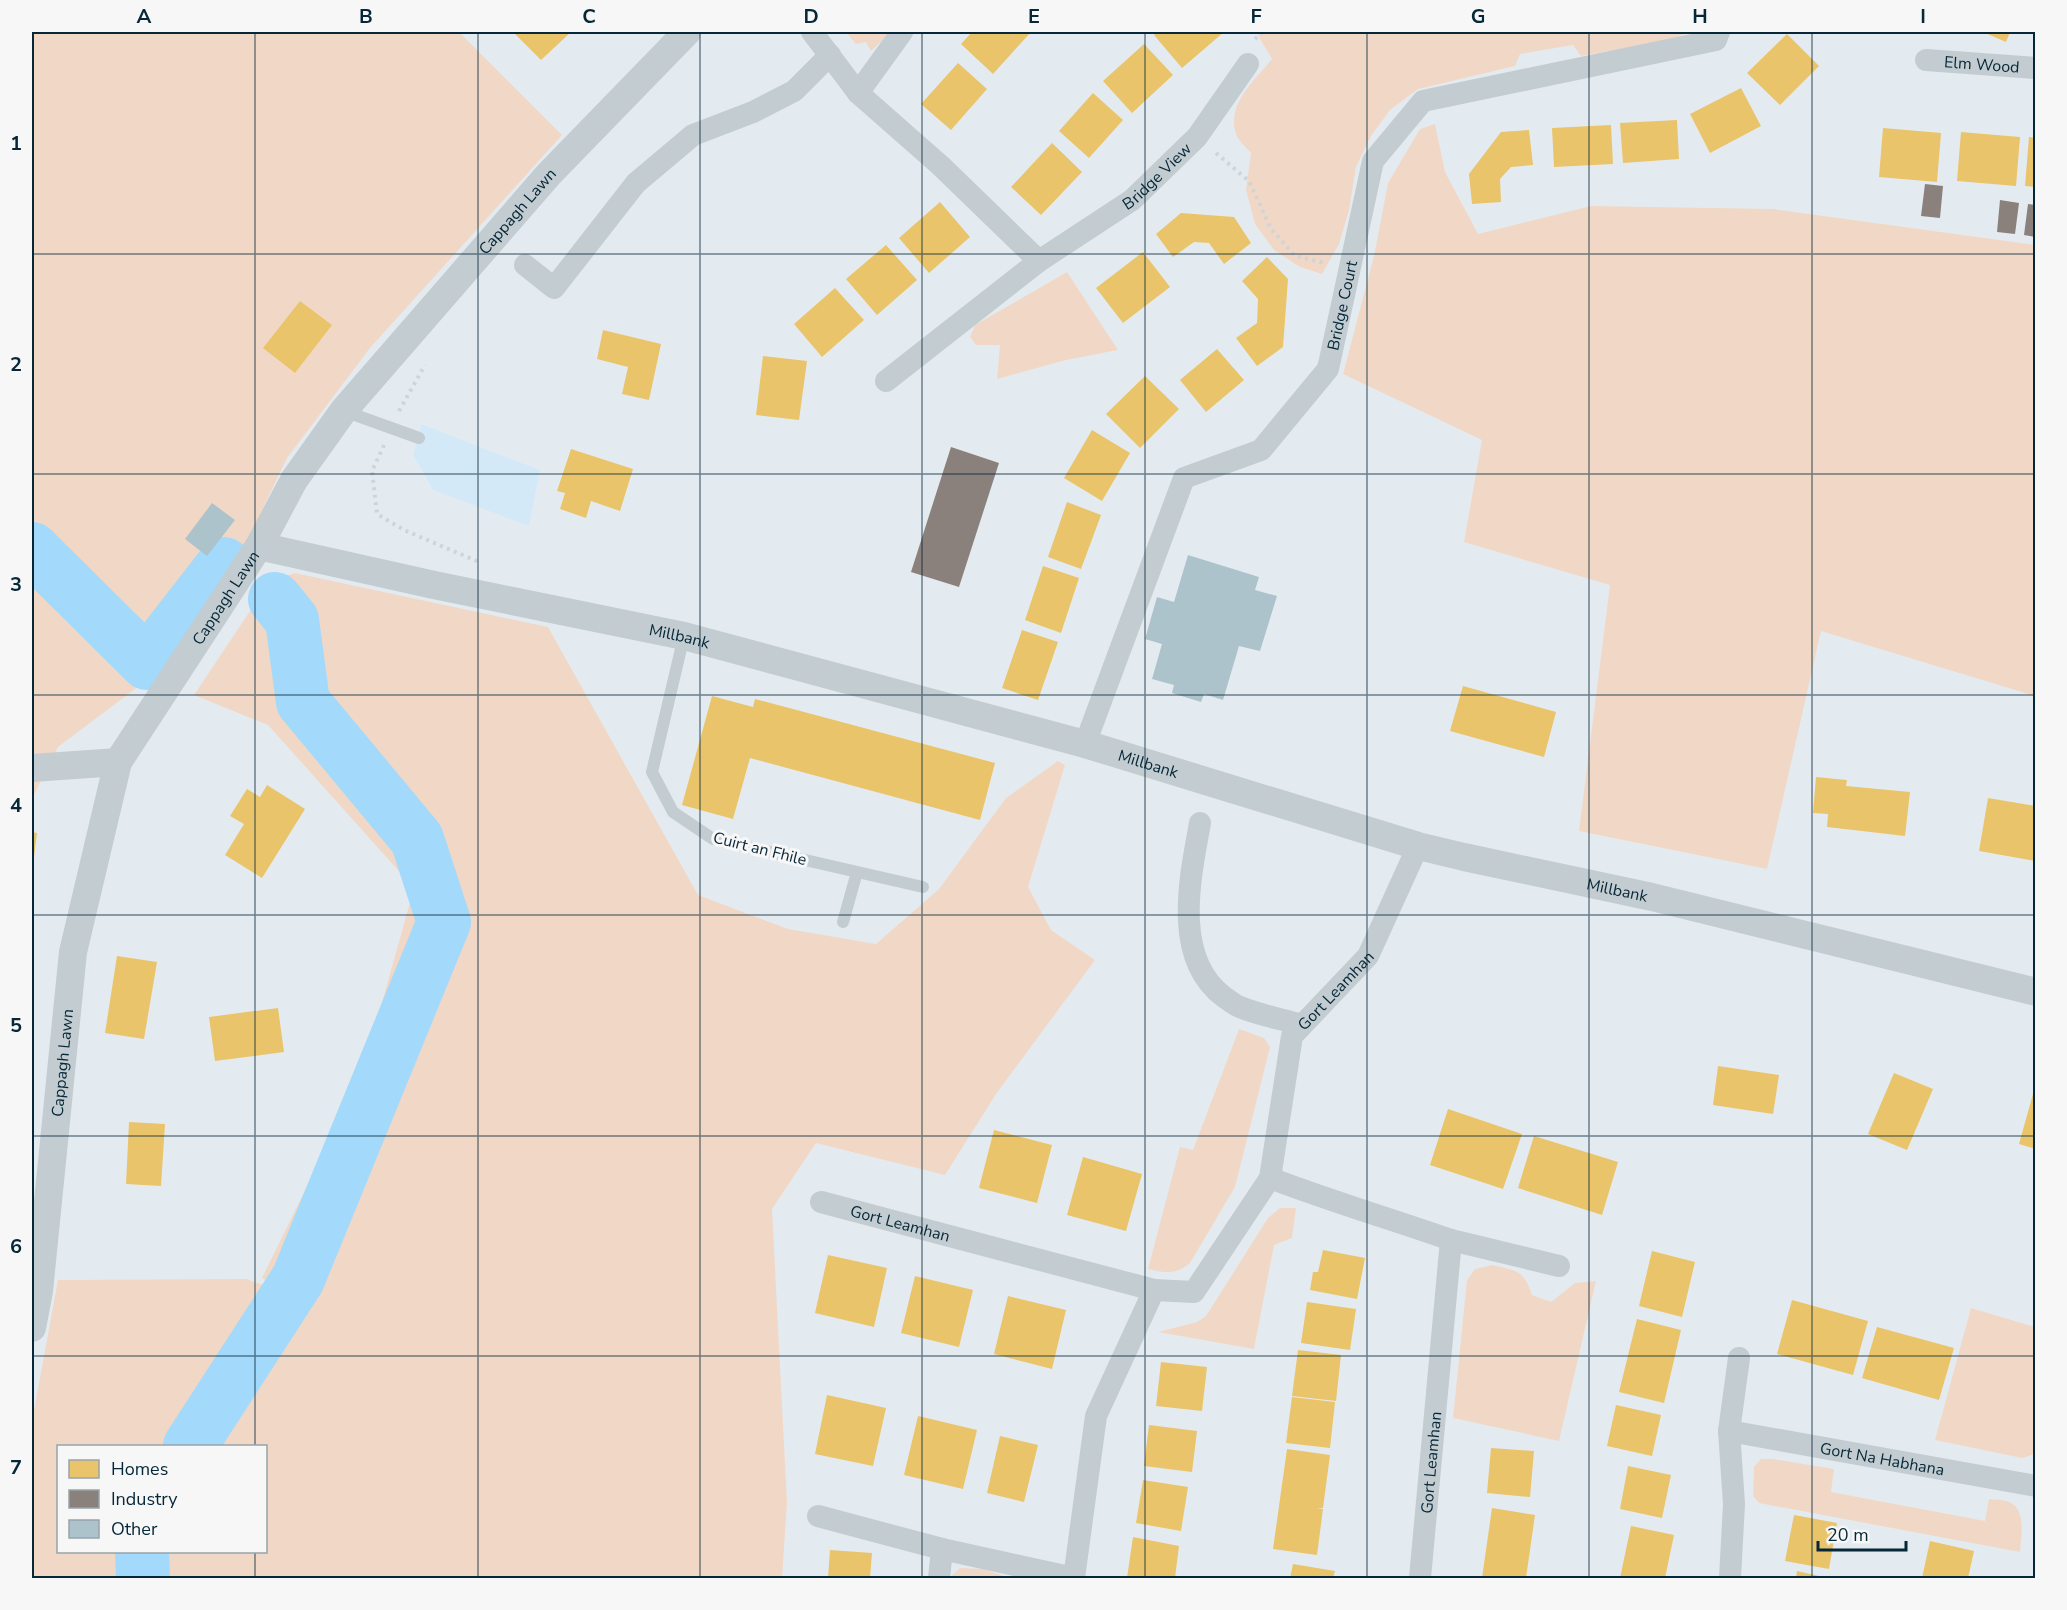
<svg xmlns="http://www.w3.org/2000/svg" width="2067" height="1610" font-family="'Nunito Sans',sans-serif">
<style>
.built{fill:#d4e9f7}
.green{fill:#f1d8c6;fill-rule:evenodd}
.homes{fill:#e9c46a}
.industry{fill:#8a817c}
.lines{fill:none;stroke-linecap:round;stroke-linejoin:round}
.river{stroke:#a3d9fa;stroke-width:54}
.building{fill:#acc3cb}
.path{stroke:#d0d4d6;stroke-width:4;stroke-dasharray:3 4.5;stroke-linecap:butt}
.service{stroke:#c3ccd0;stroke-width:12}
.minor{stroke:#c3ccd0;stroke-width:22}
.tertiary{stroke:#c3ccd0;stroke-width:28}
.grid{fill:none;stroke:#052738;stroke-width:1.5;stroke-opacity:0.55}
.labels{text-anchor:middle;stroke-width:6;stroke-linejoin:round;paint-order:stroke}
.street-label{font-size:16px;fill:#052738;stroke:#f7f7f7}
.neatline{fill:none;stroke:#052738;stroke-width:2}
.grid-label{font-size:20px;text-anchor:middle;font-weight:bold;fill:#052738}
</style>
<rect width="100%" height="100%" fill="#e4ebf0"/>
<path class="built" d="M421 424 540 470 529 526 433 490 413 454 419 438Z"/>
<path class="green" d="M32 32H459L562 135 370 348 287 458 229 579 143 683 58 747 32 799Z
M846 32H891L871 51 866 42 856 44Z
M1256 32H1691L1665 41 1581 56 1573 45 1520 54 1515 66 1418 89 1390 110 1371 136 1356 167 1349 210 1339 244 1322 274 1300 267 1274 250 1255 224 1246 190 1251 153C1246 147 1238 141 1236 134 1226 104 1255 80 1272 59Z
M1435 124 1445 172 1478 234 1591 206 1773 209 2035 245V696L1821 631 1767 869 1579 831 1610 585 1464 542 1482 440 1343 374 1374 256 1388 183 1420 129Z
M1067 272 1118 350 1066 360 997 379 1000 345H976L970 337 975 325Z
M295 573 548 627 698 895 788 929 876 944 939 889 1006 798 1058 761 1065 765 1028 887 1051 930 1095 960 996 1094 945 1175 816 1143 772 1209 787 1503 782 1578H32V1421L58 1280 246 1279 305 1299 262 1278 362 1074 414 888 268 725 194 695 270 581ZM58 1446H266V1552H58Z
M1239 1029 1264 1038 1270 1047 1235 1187 1190 1263C1176 1275 1165 1273 1148 1269L1180 1147 1193 1150Z
M1280 1208H1296L1292 1238 1274 1245 1254 1349 1158 1332 1197 1322 1206 1316 1268 1218Z
M1492 1265C1517 1271 1523 1269 1532 1295L1551 1302 1575 1283 1596 1281 1559 1441 1453 1418 1467 1280 1475 1269Z
M1971 1308 2035 1327V1454L2022 1458 1935 1440Z
M1761 1459H1773L1834 1469 1831 1492 1985 1521 1989 1499C1995 1500 2004 1499 2009 1502 2027 1509 2021 1538 2020 1552L1759 1503 1753 1496 1754 1467Z
M960 1568 983 1569 1010 1578H949Z"/>
<path class="homes" d="M513 32H571L541 60Z
M972 32H1031L993 74 961 44Z
M1158 32H1224L1182 68 1154 35Z
M1983 32H2010L2006 42Z
M1787 34 1819 66 1780 105 1747 73Z
M1144 44 1173 75 1132 113 1103 81Z
M958 63 987 89 951 130 921 104Z
M1741 88 1761 126 1710 153 1690 114Z
M1093 93 1123 120 1089 158 1059 131Z
M1677 120 1679 159 1623 163 1620 123Z
M1611 125 1613 164 1554 167 1552 128Z
M1883 128 1941 133 1937 182 1879 177Z
M1529 130 1533 165 1511 167 1500 179 1501 202 1472 204 1469 174 1501 132Z
M1961 132 2020 137 2016 186 1957 181Z
M2029 137 2036 138V187L2025 186Z
M1052 143 1082 172 1041 215 1011 187Z
M940 202 970 237 929 273 899 238Z
M1181 213 1234 217 1251 243 1224 264 1209 243 1194 242 1173 257 1156 234Z
M886 245 917 280 877 315 846 279Z
M1143 252 1170 287 1123 323 1096 288Z
M1267 257 1288 279 1283 347 1257 366 1236 338 1257 323 1258 299 1242 281Z
M835 288 864 320 822 357 794 324Z
M300 301 332 325 295 373 263 348Z
M603 330 661 344 649 400 622 394 628 367 597 359Z
M1217 349 1244 380 1206 412 1180 380Z
M763 356 807 361 799 420 756 415Z
M1145 376 1179 409 1140 448 1106 414Z
M1092 430 1130 453 1102 501 1064 478Z
M571 449 633 469 620 511 591 501 586 518 560 509 565 493 557 491Z
M1067 502 1101 515 1081 569 1048 557Z
M1043 566 1079 578 1061 633 1025 620Z
M1022 630 1058 642 1038 700 1002 688Z
M1463 686 1556 712 1544 757 1450 731Z
M712 696 753 707 755 699 995 763 980 820 750 758 733 819 682 805Z
M1816 777 1847 780 1846 786 1910 792 1905 836 1827 827 1828 814 1813 813Z
M267 785 305 809 262 878 225 855 244 824 230 816 247 789 260 797Z
M1988 798 2036 806V861L1979 851Z
M32 832 37 833 33 865H32Z
M117 956 157 962 144 1039 105 1033Z
M278 1008 284 1052 215 1061 209 1017Z
M1718 1066 1779 1075 1773 1114 1713 1105Z
M1894 1073 1933 1089 1907 1150 1868 1134Z
M2035 1087H2036V1149L2019 1144Z
M1448 1109 1522 1134 1503 1189 1430 1165Z
M129 1122 165 1124 161 1186 126 1184Z
M994 1130 1052 1145 1037 1203 979 1188Z
M1534 1136 1618 1162 1602 1215 1518 1188Z
M1083 1157 1142 1174 1126 1231 1067 1215Z
M1323 1250 1365 1258 1357 1299 1310 1290 1313 1272H1318Z
M1652 1251 1695 1262 1682 1317 1639 1306Z
M828 1255 887 1268 874 1327 815 1313Z
M915 1276 973 1290 959 1347 901 1333Z
M1008 1296 1066 1310 1052 1369 994 1354Z
M1792 1300 1868 1321 1853 1375 1777 1354Z
M1307 1302 1356 1309 1350 1350 1301 1343Z
M1637 1319 1681 1330 1664 1403 1619 1392Z
M1877 1327 1954 1348 1939 1400 1862 1378Z
M1298 1350 1341 1355 1336 1401 1292 1396Z
M1161 1362 1207 1367 1202 1411 1156 1406Z
M827 1395 886 1408 873 1466 815 1454Z
M1292 1397 1335 1402 1330 1448 1286 1443Z
M1616 1405 1661 1415 1652 1456 1607 1446Z
M918 1416 977 1430 963 1489 904 1475Z
M1149 1425 1197 1431 1192 1472 1144 1466Z
M1000 1436 1038 1445 1024 1502 987 1493Z
M1491 1448 1534 1451 1530 1497 1487 1493Z
M1287 1449 1330 1455 1323 1508H1317L1323 1509 1317 1555 1273 1549Z
M1628 1466 1671 1475 1662 1518 1620 1509Z
M1143 1480 1188 1487 1181 1531 1136 1523Z
M1492 1508 1535 1515 1526 1578H1482Z
M1794 1515 1837 1523 1829 1569 1785 1561Z
M1631 1526 1674 1535 1665 1578H1620Z
M1133 1537 1179 1546 1175 1578H1127Z
M1930 1541 1974 1551 1968 1578H1922Z
M830 1550 872 1553 870 1578H828Z
M1293 1564 1335 1571 1333 1578H1290Z
M1797 1571 1828 1578H1796Z"/>
<path class="industry" d="M1925 184 1943 186 1940 218 1921 216Z
M2000 200 2019 203 2015 234 1997 232Z
M2028 204 2036 205V237L2024 235Z
M951 447 999 463 959 587 911 572Z"/>
<g class="lines">
<path class="river" d="M32 549 147 663 224 564
M190 1446 298 1279 444 922 417 839 303 702 292 620 275 599
M142 1552 143 1578"/>
</g>
<path class="building" d="M212 503 235 520 207 556 185 539Z
M1188 555 1259 577 1255 590 1277 596 1260 651 1239 646 1223 700 1204 694 1201 702 1172 693 1174 685 1152 679 1162 644 1145 639 1157 597 1174 602Z"/>
<g class="lines">
<path class="path" d="M1255 39 1263 32
M1216 153 1249 181 1271 229 1295 256 1325 263
M399 411 425 365
M384 445 372 471 377 514 404 530 479 562"/>
<path class="service" d="M344 411 419 438
M684 636 652 772 673 812 713 839 923 887
M843 922 857 872"/>
<g class="minor">
<path d="M812 32 858 93 941 166 1039 261"/>
<path id="s1" d="M1926 60 2036 68"/>
<path d="M858 93 902 32"/>
<path d="M525 265 554 288 636 183 693 135 753 112 794 91 830 55"/>
<path id="s2" d="M886 381 1039 261 1132 200 1197 137 1248 64"/>
<path id="s3" d="M1085 744 1184 478 1261 450 1328 369 1373 161 1423 101 1716 40 1719 32"/>
<path d="M1200 823C1190 878 1172 958 1224 997 1229 1000 1234 1005 1240 1007 1259 1015 1282 1019 1302 1025"/>
<path d="M1270 1178C1330 1201 1391 1219 1451 1240"/>
<path id="s4" d="M821 1202 1154 1290"/>
<path d="M1729 1431 1739 1358"/>
<path d="M818 1516 942 1549"/>
<path d="M939 1578 942 1549 1074 1578"/>
<path id="s5" d="M1074 1578 1096 1416 1154 1290 1194 1292 1270 1178 1292 1036 1368 956 1418 846"/>
<path id="s6" d="M1420 1578 1451 1240 1559 1266"/>
<path id="s7" d="M1730 1578 1734 1504 1729 1431 2036 1486"/>
</g>
<g class="tertiary">
<path id="s8" d="M259 546 434 585 684 636 1085 744 1418 846 1464 857 1652 897 2036 992"/>
<path d="M32 768 118 762"/>
<path id="s9" d="M32 1328 39 1291 73 952 118 762 259 546 294 480 344 410 549 174 687 32"/>
</g>
</g>
<path class="grid" d="M255 32V1446M478 32V1578M700 32V1578M922 32V1578M1145 32V1578M1367 32V1578M1589 32V1578M1812 32V1578M32 254H2036M32 474H2036M32 695H2036M32 915H2036M32 1136H2036M32 1356H2036M255 1552V1578"/>
<g class="labels">
<g class="street-label">
<text dy="6" stroke="none"><textPath href="#s1" startOffset="56">Elm Wood</textPath></text>
<text dy="6" stroke="none"><textPath href="#s2" startOffset="340">Bridge View</textPath></text>
<text dy="6" stroke="none"><textPath href="#s9" startOffset="1256">Cappagh Lawn</textPath></text>
<text dy="6" stroke="none"><textPath href="#s3" startOffset="536">Bridge Court</textPath></text>
<text dy="6" stroke="none"><textPath href="#s9" startOffset="770">Cappagh Lawn</textPath></text>
<text dy="6" stroke="none"><textPath href="#s8" startOffset="430">Millbank</textPath></text>
<text dy="6" stroke="none"><textPath href="#s8" startOffset="916">Millbank</textPath></text>
<text transform="translate(760 848) rotate(14)" y="6">Cuirt an Fhile</text>
<text dy="6" stroke="none"><textPath href="#s8" startOffset="1402">Millbank</textPath></text>
<text dy="6" stroke="none"><textPath href="#s5" startOffset="686">Gort Leamhan</textPath></text>
<text dy="6" stroke="none"><textPath href="#s9" startOffset="267">Cappagh Lawn</textPath></text>
<text dy="6" stroke="none"><textPath href="#s4" startOffset="82">Gort Leamhan</textPath></text>
<text dy="6" stroke="none"><textPath href="#s7" startOffset="303">Gort Na Habhana</textPath></text>
<text dy="6" stroke="none"><textPath href="#s6" startOffset="116">Gort Leamhan</textPath></text>
</g>
</g>
<rect width="2067" height="1610" fill="none" stroke="#f7f7f7" stroke-width="66"/>
<rect x="57" y="1445" width="210" height="108" fill="#f7f7f7" stroke="#96a4ab" stroke-width="1.5"/>
<rect x="69" y="1460" width="30" height="18" fill="#e9c46a" stroke="#96a4ab" stroke-width="1.5"/>
<text x="111" y="1475" font-size="18" fill="#052738">Homes</text>
<rect x="69" y="1490" width="30" height="18" fill="#8a817c" stroke="#96a4ab" stroke-width="1.5"/>
<text x="111" y="1505" font-size="18" fill="#052738">Industry</text>
<rect x="69" y="1520" width="30" height="18" fill="#acc3cb" stroke="#96a4ab" stroke-width="1.5"/>
<text x="111" y="1535" font-size="18" fill="#052738">Other</text>
<path d="M1818 1541v9h88v-9" fill="none" stroke="#052738" stroke-width="3"/>
<text x="1827" y="1541" font-size="18" fill="#052738" stroke="#f7f7f7" stroke-width="4.5" paint-order="stroke">20 m</text>
<rect x="33" y="33" width="2001" height="1544" class="neatline"/>
<g class="grid-label">
<text x="144" y="23">A</text>
<text x="366" y="23">B</text>
<text x="589" y="23">C</text>
<text x="811" y="23">D</text>
<text x="1034" y="23">E</text>
<text x="1256" y="23">F</text>
<text x="1478" y="23">G</text>
<text x="1700" y="23">H</text>
<text x="1923" y="23">I</text>
<text x="16" y="150">1</text>
<text x="16" y="371">2</text>
<text x="16" y="591">3</text>
<text x="16" y="812">4</text>
<text x="16" y="1032">5</text>
<text x="16" y="1253">6</text>
<text x="16" y="1474">7</text>
</g>
</svg>
